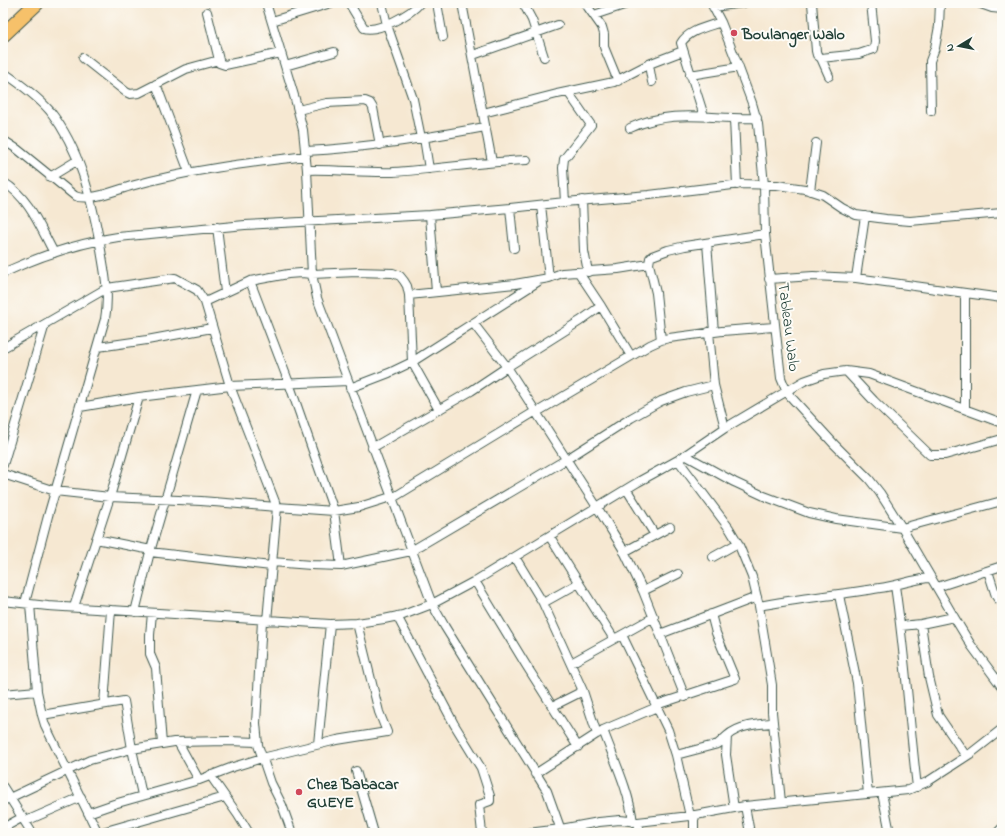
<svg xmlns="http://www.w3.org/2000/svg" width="1005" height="836" font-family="'Indie Flower',sans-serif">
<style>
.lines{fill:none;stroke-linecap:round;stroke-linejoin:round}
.minor-casing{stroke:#3f574c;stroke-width:10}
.trunk-casing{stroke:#3f574c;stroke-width:16}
.minor{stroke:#fff;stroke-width:8}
.trunk{stroke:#f6c16b;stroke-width:14}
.poi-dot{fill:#d1495b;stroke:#fdfcf7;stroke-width:1.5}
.labels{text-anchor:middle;stroke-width:4;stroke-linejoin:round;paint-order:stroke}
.poi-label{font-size:16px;font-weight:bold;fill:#1f3d34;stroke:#fdfcf7;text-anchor:start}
.street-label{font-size:16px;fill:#1f3d34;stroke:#fdfcf7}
</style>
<rect width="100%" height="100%" fill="#fdfcf7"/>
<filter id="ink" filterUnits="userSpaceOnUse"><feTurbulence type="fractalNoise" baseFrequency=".025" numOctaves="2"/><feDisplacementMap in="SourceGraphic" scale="8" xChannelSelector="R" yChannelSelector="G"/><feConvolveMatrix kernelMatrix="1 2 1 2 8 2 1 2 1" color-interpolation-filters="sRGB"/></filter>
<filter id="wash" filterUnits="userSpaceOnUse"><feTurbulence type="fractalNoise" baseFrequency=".012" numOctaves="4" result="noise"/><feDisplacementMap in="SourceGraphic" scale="16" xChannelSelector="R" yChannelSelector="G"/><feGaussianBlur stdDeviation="0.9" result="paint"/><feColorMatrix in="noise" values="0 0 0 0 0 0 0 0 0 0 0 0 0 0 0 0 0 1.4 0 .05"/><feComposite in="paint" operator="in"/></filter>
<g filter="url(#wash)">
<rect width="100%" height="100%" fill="#f6e8d2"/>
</g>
<g filter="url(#ink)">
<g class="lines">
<defs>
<path id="minor" d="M266 3 295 99 303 130 307 170 312 274 317 298 328 327 432 604 445 627 547 791 562 833
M349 3 364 28C378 33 412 13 420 3
M382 3 387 25 413 99 421 138
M437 3 443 37
M462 3 492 162
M523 3 532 20 544 57
M585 3 602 27 604 34V47L618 81
M711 3 721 22 734 55 752 103 758 124 764 185 765 234 781 378 786 390 790 396 834 444 869 479 880 493 902 528 954 617 971 645 1002 687
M812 3 816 51 817 55 821 58 859 54 874 49 875 41 871 3
M978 3 992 8 1002 9
M713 7 744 3
M207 12 219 60
M594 15 630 3
M272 21 331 3
M473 55 558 25
M83 58 126 92 130 94 139 93 186 69 219 60V63L225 65 281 53
M821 58 829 76
M649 65 652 82
M285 66 334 52
M3 72C19 83 37 96 50 111 80 149 91 197 100 244 104 270 110 292 105 319L48 516 25 603
M690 75 739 67
M156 84 189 172
M298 110 327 103 365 101 370 103 373 108 380 145
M931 111 930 61 935 48 939 26 940 3
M483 113 557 94 614 82 649 64 683 51
M704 116 681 43C689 30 707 27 721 22
M734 119 737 185
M630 128C674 108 711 120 757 118
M424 138 429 169
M3 140 17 149 75 196C88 202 117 190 131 186 188 170 247 163 306 156
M306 151C366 148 425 138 485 127
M307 170C336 169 364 173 393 172 438 169 482 162 527 160
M50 177 78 160
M3 182C29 197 40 227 54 253
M810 191 816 143
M582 200 584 251 588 272
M565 202 563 168 564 159 591 125 568 92
M510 208 514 248
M430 215 436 292
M217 227 225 292
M707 243 714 332
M3 273C40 256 78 243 118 237L245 225 430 215 510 208 565 202 649 195 741 184 777 185 805 189 823 195 842 208 856 215 886 219 910 221 1002 213
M549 278 562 273 618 269 649 264
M856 278 865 216
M769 279 813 276 856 278 1002 298
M250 281 289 383 334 511 341 566
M965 293V409
M409 295 515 284 549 278 541 205
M205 302 250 281 288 274 301 273 312 274 357 272 393 273 400 276 404 281 407 286 409 295 412 362 439 410
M601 306 631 356
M473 323 507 367 597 507 623 549 643 591 685 697
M709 332 714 385 725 428
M661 340 669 338 722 331 774 327
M98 347 147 340 212 328
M3 348 107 288 175 278 197 290 205 302 230 386 277 507 267 621
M846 371 874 401 930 455H945L1002 439
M350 388 389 373 412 362 539 281
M80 407 139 397 230 386 348 381
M537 412 650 345 661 340 656 293 649 264 650 258 652 256 668 250 685 246 765 234
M372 448 471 391 507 367 580 321 601 306 579 273
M685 455 734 482 764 496 809 513 836 519 902 528 1002 501
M678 460 729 528 738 543 752 577 759 606 772 685V712L781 802
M3 465 45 324
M3 474 55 491 110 497 201 501 277 507 334 511 359 507 391 497
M627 490 655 535
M391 499 536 411
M550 537 614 639
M96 539 151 550
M150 552 271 566
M624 552 670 527
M515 557 543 603 583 691 553 706
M713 557 738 543
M272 562 311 565 341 566 411 551 567 459 631 418 661 401 686 392 714 385
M988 571 996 596 998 599 1002 601
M475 581 526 665 578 747
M895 586C905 652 909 720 917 787
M937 587 1002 566
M643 591 678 574
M839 595 857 683 868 794
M3 601 48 606 330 624 357 623 384 619 403 615 432 604 475 581 638 482 678 460 725 428 804 381 824 374 846 371 869 374 1002 423
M543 603 579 583
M30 604 37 691 42 715 45 725 98 833
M759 606C799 598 840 595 880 588 895 586 918 578 931 578
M74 607 110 497 139 397
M135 612 150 552 197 390
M152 613 150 635V654L156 668 162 744
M397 616 454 724 481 768 490 796V801L479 805 482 833
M262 621 256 723 258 745 271 783 282 805 292 833
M921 624 929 677 938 715 966 756
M901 626 921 624 954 617
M660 634 757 597
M622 635 668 730 676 755 690 816
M571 663 654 617
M583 691 597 734
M3 694 37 691
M104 704 111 610
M656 705 735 679 716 633 711 614
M42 715 124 701 132 749 142 795
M603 730C614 760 629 790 633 822
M727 736C739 725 758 724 773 723
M178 742 199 780
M318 744 330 624
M676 755 718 744 727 736 726 755 734 808
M356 771 374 833
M535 774 603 730 657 707
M210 775 238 815 249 833
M3 787 32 833
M882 793 890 833
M3 801 90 760 132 749 174 742 229 741 257 742
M745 806 750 833
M88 813 114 804 199 780 233 767 262 758 337 740 387 732 379 712 357 623
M26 821 81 797
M638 822 640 833
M3 828 23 817
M99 833 225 797
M528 833 561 829 599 822 620 820 638 822 690 816 745 806 908 790 927 782 970 754 1002 729
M694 833V815
M997 833 1002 828"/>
<path id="trunk" d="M3 35 37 3"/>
</defs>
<use href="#minor" class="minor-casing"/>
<use href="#trunk" class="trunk-casing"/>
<use href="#minor" class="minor"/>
<use href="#trunk" class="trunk"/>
</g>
</g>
<g class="poi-dot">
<circle cx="734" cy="33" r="4"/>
<circle cx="299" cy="792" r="4"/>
</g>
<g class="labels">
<g class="poi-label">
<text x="742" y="39">Boulanger Walo</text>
<text x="307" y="789">Chez Babacar<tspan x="307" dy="18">GUEYE</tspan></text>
</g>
<g class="street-label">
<text transform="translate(790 327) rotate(83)" y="6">Tableau Walo</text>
</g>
</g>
<rect width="1005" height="836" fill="none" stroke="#fdfcf7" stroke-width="16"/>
<g transform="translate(959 46) rotate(260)" stroke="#fdfcf7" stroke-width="3" paint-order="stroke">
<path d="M0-3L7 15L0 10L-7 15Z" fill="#1f3d34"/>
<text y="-6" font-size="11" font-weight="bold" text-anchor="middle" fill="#1f3d34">N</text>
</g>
</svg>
